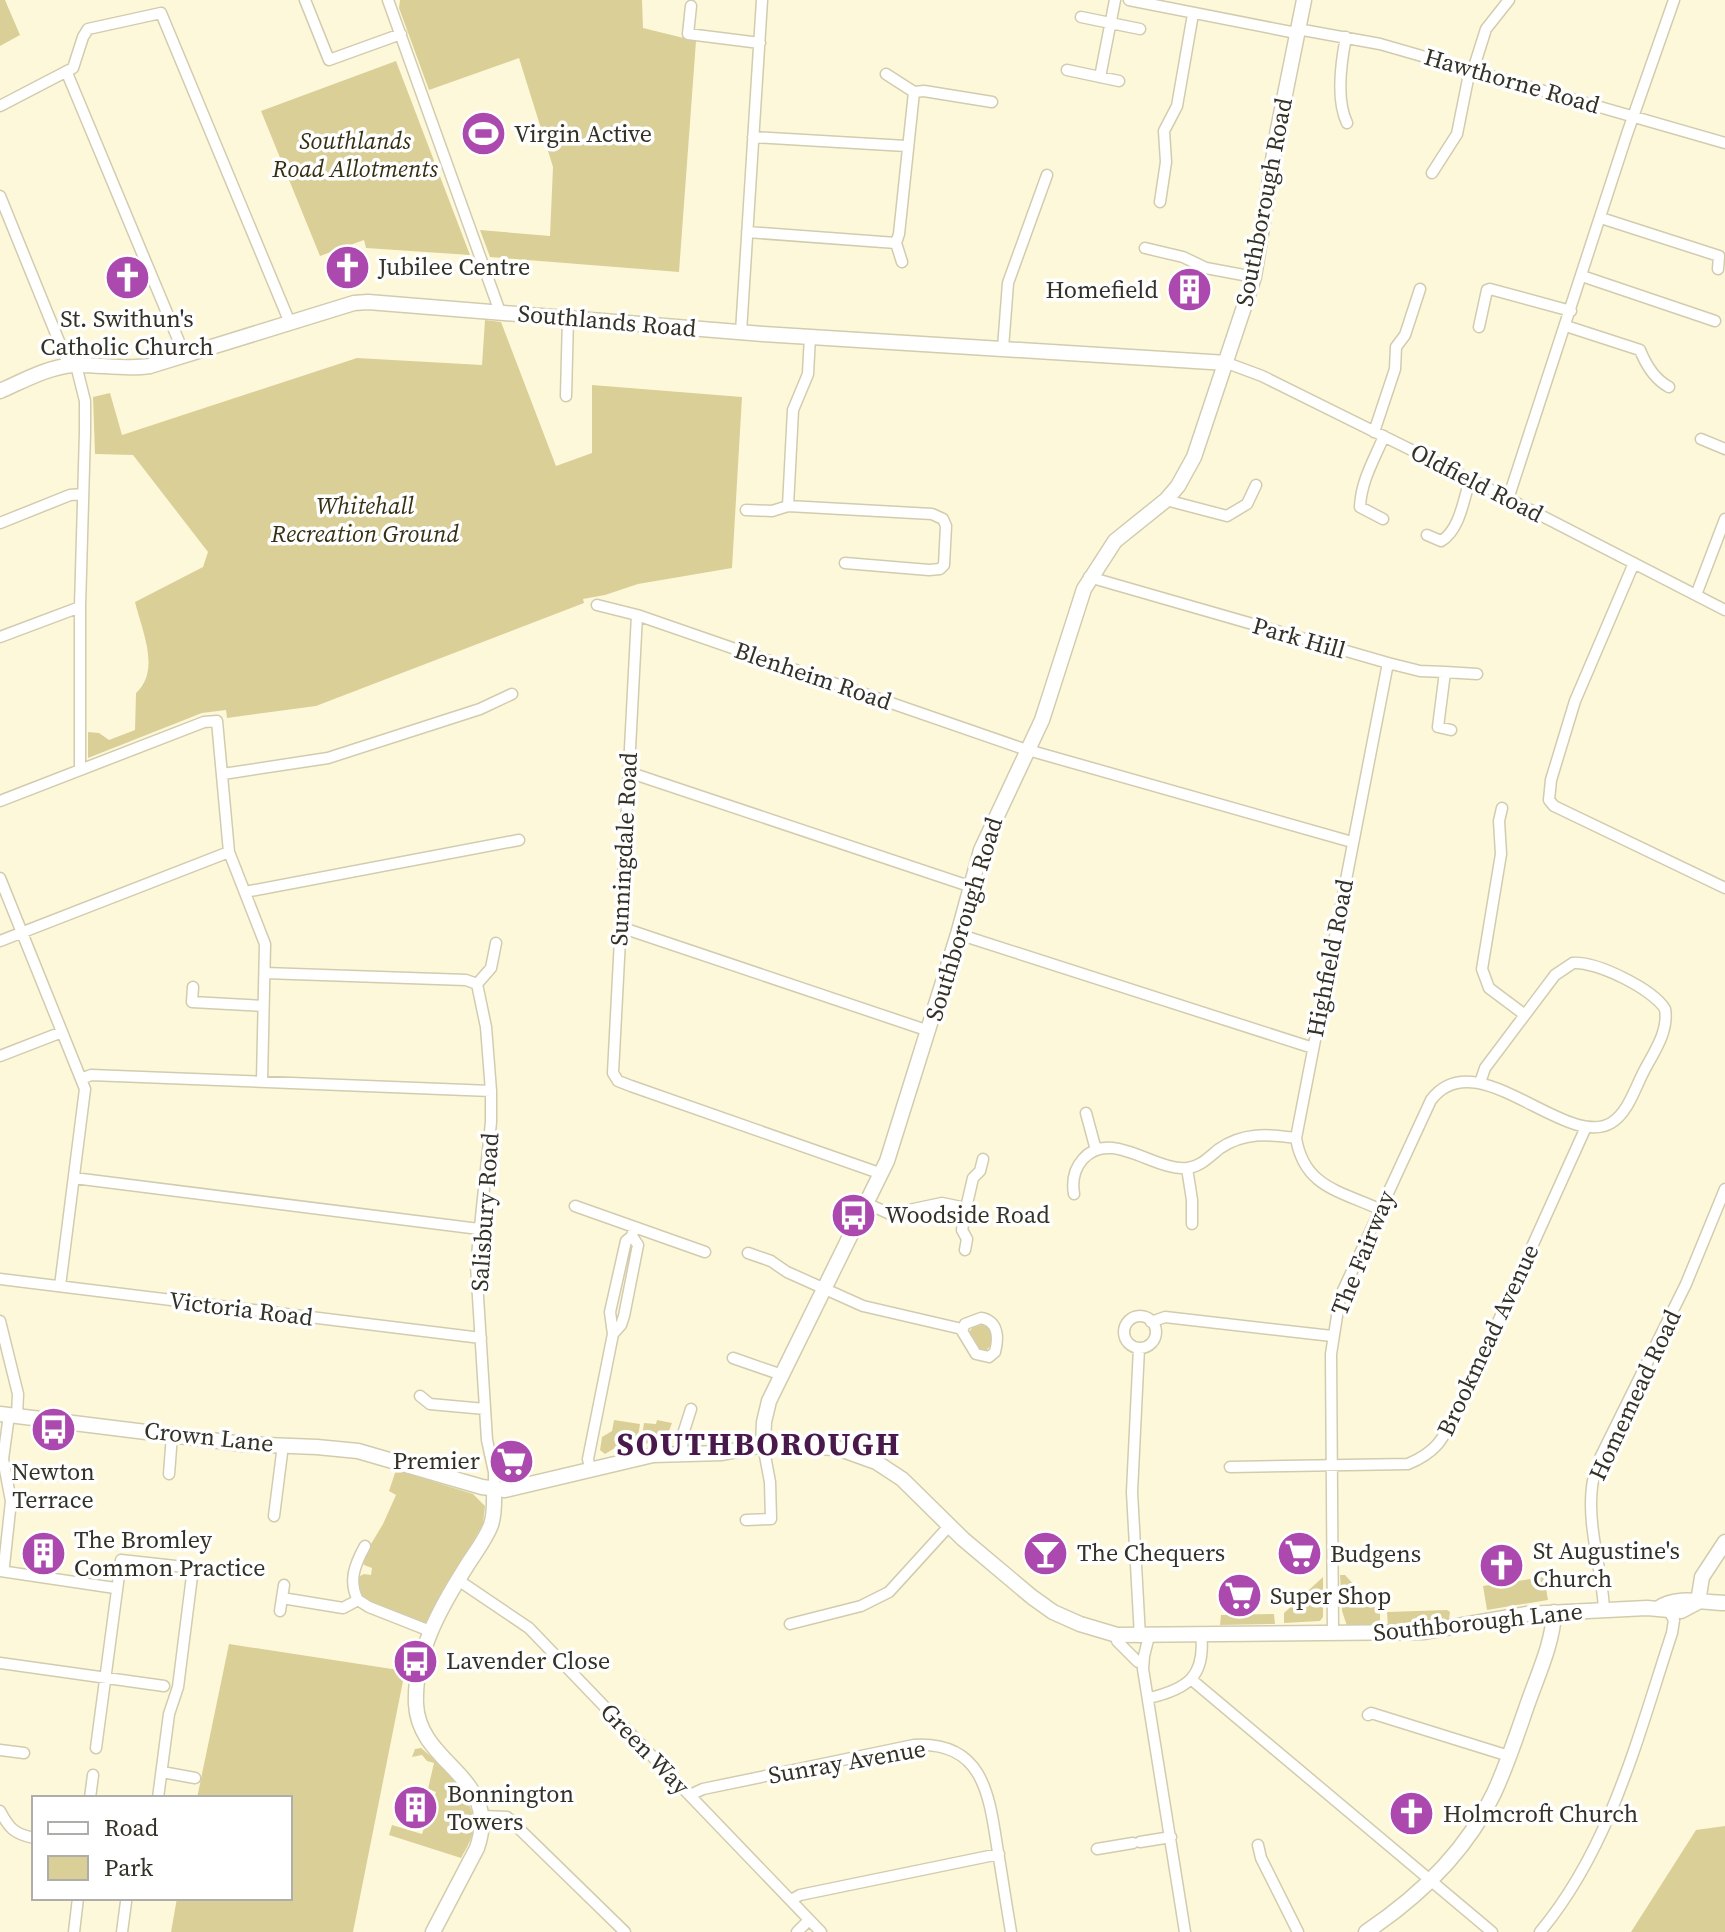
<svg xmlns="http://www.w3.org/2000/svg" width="1725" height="1932" font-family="'Source Serif 4',serif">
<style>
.green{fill:#dbcf98}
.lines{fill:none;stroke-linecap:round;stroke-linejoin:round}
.minor-casing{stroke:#d2ccaf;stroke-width:13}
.tertiary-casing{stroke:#d2ccaf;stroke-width:17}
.minor{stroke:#fff;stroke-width:10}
.tertiary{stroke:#fff;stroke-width:14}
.labels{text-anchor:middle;stroke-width:7;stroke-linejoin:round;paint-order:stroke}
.street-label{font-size:24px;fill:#343227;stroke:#fff}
.poi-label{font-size:24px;fill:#343227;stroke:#fff;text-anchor:start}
.park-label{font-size:24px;font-style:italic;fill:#362f12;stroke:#fff}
.district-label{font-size:32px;font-weight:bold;letter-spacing:2px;fill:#48194a;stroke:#fff}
</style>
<rect width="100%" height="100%" fill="#fef8da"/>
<path class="green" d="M0 0H5L20 35 0 46Z
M400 0H642L643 28 696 41 679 272 490 257 480 230 550 236 553 167 519 58 429 90 399 8Z
M396 61 470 255 366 248 364 240 320 256 261 111Z
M485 320 501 322 556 466 592 453V385L742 397 732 568 638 584 605 595 583 599 584 603 316 706 227 718 226 710 202 713 88 758V732L99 733 109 740 135 730 136 693C161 670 142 631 135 602L203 567 208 552 133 455 95 454 93 397 110 393 122 435 357 358 482 365Z
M981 1325H987L991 1331 992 1344 986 1351 980 1349 969 1332 973 1327Z
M614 1420 640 1424 637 1444 615 1448 605 1454 600 1450 602 1437 612 1431Z
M657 1420 672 1423 664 1444 641 1443 644 1423 656 1424Z
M396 1470 473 1494 485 1506 483 1524 426 1623 367 1602 358 1593V1577L364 1574 371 1575 372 1568 364 1565 362 1559 383 1524 396 1495 389 1491Z
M1340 1575H1345L1380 1613V1627L1347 1626 1342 1611Z
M1323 1577V1617L1320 1621 1284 1623V1613Z
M1544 1577 1548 1600 1487 1610 1483 1586Z
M1447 1610 1450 1612 1449 1620 1388 1626 1387 1612Z
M1274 1614 1275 1624 1220 1625 1221 1615Z
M229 1644 405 1671 353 1932H171L177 1898H290V1798H197Z
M421 1748C439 1762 474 1799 474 1823 474 1836 467 1847 461 1858L389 1835 392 1825 422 1834 436 1792 428 1789 434 1763 427 1761 422 1755 412 1757 415 1749Z
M1725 1826V1932H1631L1696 1830Z"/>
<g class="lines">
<defs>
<path id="minor" d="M305 0 329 60 401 34
M388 0 500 312
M1129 0 1291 32 1303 30 1380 44 1725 143
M691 6 688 34 760 43
M1081 17 1140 29
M1346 37C1341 62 1336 100 1347 123
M1067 70 1119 81
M1473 70 1486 29 1509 0
M67 73 185 356
M886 74 914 92
M1100 77 1115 0
M0 106 73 68 83 37 88 29 161 13 290 323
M753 137 906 146
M1432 173 1457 134 1470 69
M0 196 69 366
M1160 202 1166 162 1164 131 1177 106 1193 14
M1601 218 1719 256 1718 269
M747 232 896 243
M1145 248 1183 257 1206 268 1254 277
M902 262 896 243 899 234 914 92 924 91 992 102
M1582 276 1715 321
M1566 326 1640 350C1646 365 1654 379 1669 387
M1479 327 1487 290 1490 289 1571 311
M741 332 762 0
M810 336 808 374 793 410 788 506 932 514 943 519 946 526 944 565 940 569 929 570 845 563
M1003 348 1008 283 1047 175
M1227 363 1262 376 1470 479 1725 610
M76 365 85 401V432L80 607V769
M566 396 568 317
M1374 432 1395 369 1396 347 1405 335 1420 289
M1701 439 1725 449
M1508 499 1627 134 1674 0
M1166 500 1227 516 1247 504 1256 485
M746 510 772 511 788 506
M1383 519 1360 507C1361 481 1374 460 1384 436
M0 523 70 495 83 494
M1427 535 1441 541C1460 530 1464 498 1470 479
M1634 563 1575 701 1551 780 1549 800 1554 806 1725 888
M1089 577 1388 663 1420 671 1445 672 1438 727 1451 730
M1696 595 1725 519
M597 605 637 615 1021 748 1352 842
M637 615 613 1073 618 1081 631 1086 882 1174
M0 637 80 607
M1445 672 1477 674
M628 772 972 887
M223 774 328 758 480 709 512 694
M0 801 204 722 217 721 229 852 265 944 262 1081
M1502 808 1499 821 1501 854 1482 969 1489 988 1525 1015
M0 878 85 1089 60 1286
M245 892 519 840
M620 927 929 1031
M958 934 1313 1048
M0 941 229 852
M265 973 466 980 477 984
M477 984 486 1027 491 1091V1122L476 1265 487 1440 494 1472V1488
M477 984 491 968 496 943
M193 987 192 1002 263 1006
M0 1056 62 1032
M81 1079 91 1075 491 1091
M1086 1113 1096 1150
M1187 1168 1192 1200V1224
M74 1178 479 1229
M1074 1194C1072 1182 1074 1169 1083 1159 1111 1128 1155 1172 1188 1168 1201 1166 1209 1157 1219 1149 1243 1132 1268 1134 1296 1138
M868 1204 890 1214 942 1203 966 1208 973 1178 980 1171 983 1159
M575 1206 705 1252
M1379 1209C1340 1191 1304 1187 1296 1138L1388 663
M965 1250 967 1239 962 1230 966 1208
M748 1253 771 1261 787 1272 863 1306 962 1329
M0 1279 481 1338
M1124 1332a16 16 0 1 1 32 0a16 16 0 1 1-32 0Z
M981 1318C998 1321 999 1337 995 1352L989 1357 976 1354 962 1331 965 1324Z
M0 1321 18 1394 17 1416
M1151 1322 1165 1317 1332 1336
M613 1334 621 1325 624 1316 638 1245 632 1236
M1139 1348 1132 1492 1140 1637
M733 1358 782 1375
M420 1396 430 1404 485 1409
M682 1453 683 1434 691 1409
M1230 1467 1408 1464C1441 1450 1444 1435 1460 1406L1586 1127
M590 1468 588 1459 613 1334 610 1312 626 1241 632 1236 634 1228
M169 1474 172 1435
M274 1516 283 1445
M746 1520 771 1519 770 1482 763 1445
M365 1546C355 1564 348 1581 358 1600L369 1607 430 1631
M0 1571 4 1566 11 1501 3 1459 9 1415
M0 1571 115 1588
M458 1580 529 1628 821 1932
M282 1598 343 1608 358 1600
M1604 1609C1602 1569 1587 1527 1592 1487 1593 1477 1597 1466 1601 1456L1686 1284 1725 1189
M280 1611 284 1585
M790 1624 861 1606 889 1592 950 1525
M1333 1634 1331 1354 1340 1297 1431 1100C1476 1040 1565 1150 1611 1123 1628 1113 1635 1088 1644 1071 1654 1052 1669 1031 1665 1009 1653 989 1596 961 1573 963L1555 975 1485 1068 1480 1083
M1117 1635V1641L1138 1662H1143
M1149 1636 1144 1656 1143 1669 1185 1932
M0 1663 164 1686
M1192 1680 1492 1932
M1149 1698C1188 1689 1206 1676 1201 1633
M1368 1715 1371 1713 1509 1756
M96 1748 121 1560 193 1568 178 1687 169 1714 158 1798
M0 1750 24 1753
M162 1772 195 1778
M690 1795 703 1789 914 1745C982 1741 989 1793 997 1846 1002 1875 1006 1903 1011 1932
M90 1798 93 1775
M0 1811C9 1828 14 1834 34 1838
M483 1816 507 1817 625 1932
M1140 1842 1171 1837
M1258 1845 1261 1858 1298 1932
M1097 1849 1133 1843
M791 1900 800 1895 999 1854
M74 1932 78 1898
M122 1932 126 1902
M797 1932 809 1920
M1540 1932C1611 1847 1638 1736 1672 1633L1674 1620 1669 1611"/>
<path id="tertiary" d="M0 391C23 381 48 367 73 365 99 364 124 370 150 366L354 303 368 302 763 334 1227 363
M0 1414 243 1444 317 1447 358 1451 482 1487 505 1490 653 1455 722 1453 763 1445 837 1448 876 1462 902 1479 963 1539 1032 1597 1053 1612 1080 1624 1117 1635 1423 1632 1527 1614 1647 1608 1681 1611 1698 1602
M763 1445 764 1422 769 1401 887 1161 958 934 981 850 1042 720 1084 589 1115 541 1166 500 1178 486 1194 457 1254 277 1278 129 1304 0
M1698 1602 1702 1577 1725 1542
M1659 1608C1677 1595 1704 1603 1725 1603
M433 1932 477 1848C502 1776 419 1766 416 1704 414 1654 440 1608 466 1567 474 1554 486 1539 491 1525 495 1513 494 1501 494 1488
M1366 1932C1420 1896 1466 1852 1494 1793 1508 1763 1518 1731 1529 1700 1539 1672 1553 1642 1554 1612"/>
</defs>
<use href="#minor" class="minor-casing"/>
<use href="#tertiary" class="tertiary-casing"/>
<use href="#minor" class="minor"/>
<use href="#tertiary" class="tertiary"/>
</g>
<defs>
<symbol id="stadium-disc" viewBox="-11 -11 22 22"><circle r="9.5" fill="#ac49af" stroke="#fff"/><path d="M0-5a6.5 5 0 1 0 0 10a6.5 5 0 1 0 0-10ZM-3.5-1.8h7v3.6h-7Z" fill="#fff"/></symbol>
<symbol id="church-disc" viewBox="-11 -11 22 22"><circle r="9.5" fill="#ac49af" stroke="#fff"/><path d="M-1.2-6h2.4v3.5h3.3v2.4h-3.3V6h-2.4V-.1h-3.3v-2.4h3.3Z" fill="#fff"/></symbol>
<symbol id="building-disc" viewBox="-11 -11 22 22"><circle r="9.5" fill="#ac49af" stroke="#fff"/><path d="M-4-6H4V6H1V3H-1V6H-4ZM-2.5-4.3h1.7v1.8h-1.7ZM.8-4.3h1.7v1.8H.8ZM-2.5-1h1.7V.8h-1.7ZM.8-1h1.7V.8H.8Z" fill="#fff"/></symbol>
<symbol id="bus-disc" viewBox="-11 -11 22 22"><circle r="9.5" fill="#ac49af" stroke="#fff"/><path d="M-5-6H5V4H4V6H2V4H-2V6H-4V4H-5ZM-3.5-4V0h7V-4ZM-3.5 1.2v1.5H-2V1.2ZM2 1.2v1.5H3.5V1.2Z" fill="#fff"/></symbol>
<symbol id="supermarket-disc" viewBox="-11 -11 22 22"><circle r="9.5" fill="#ac49af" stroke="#fff"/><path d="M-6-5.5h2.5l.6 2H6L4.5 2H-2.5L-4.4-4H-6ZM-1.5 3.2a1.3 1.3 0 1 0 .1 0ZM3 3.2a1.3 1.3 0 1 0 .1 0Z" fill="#fff"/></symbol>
<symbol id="bar-disc" viewBox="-11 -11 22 22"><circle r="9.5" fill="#ac49af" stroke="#fff"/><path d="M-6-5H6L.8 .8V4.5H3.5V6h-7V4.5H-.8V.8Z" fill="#fff"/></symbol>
</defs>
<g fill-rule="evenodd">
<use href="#stadium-disc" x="458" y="108" width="51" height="51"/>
<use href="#church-disc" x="322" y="242" width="51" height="51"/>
<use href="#church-disc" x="102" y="252" width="51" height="51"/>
<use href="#building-disc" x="1164" y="264" width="51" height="51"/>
<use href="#bus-disc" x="828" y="1190" width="51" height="51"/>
<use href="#bus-disc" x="28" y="1404" width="51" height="51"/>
<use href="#supermarket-disc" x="486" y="1436" width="51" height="51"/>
<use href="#bar-disc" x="1020" y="1528" width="51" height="51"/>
<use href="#building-disc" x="18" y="1528" width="51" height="51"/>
<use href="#supermarket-disc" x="1274" y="1528" width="51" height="51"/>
<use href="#church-disc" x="1476" y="1540" width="51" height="51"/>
<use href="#supermarket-disc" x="1214" y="1570" width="51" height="51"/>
<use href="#bus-disc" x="390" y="1636" width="51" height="51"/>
<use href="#building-disc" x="390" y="1782" width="51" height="51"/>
<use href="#church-disc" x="1386" y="1788" width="51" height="51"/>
</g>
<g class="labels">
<g class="street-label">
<text transform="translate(1512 81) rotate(16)" y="8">Hawthorne Road</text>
<text transform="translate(1264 202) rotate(-79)" y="8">Southborough Road</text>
<text transform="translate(607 321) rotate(5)" y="8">Southlands Road</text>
<text transform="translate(1477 483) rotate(27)" y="8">Oldfield Road</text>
<text transform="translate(1299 638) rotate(16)" y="8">Park Hill</text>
<text transform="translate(813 676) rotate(19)" y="8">Blenheim Road</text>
<text transform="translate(624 849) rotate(-87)" y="8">Sunningdale Road</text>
<text transform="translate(964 919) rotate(-73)" y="8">Southborough Road</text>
<text transform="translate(1330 958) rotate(-79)" y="8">Highfield Road</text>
<text transform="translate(485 1212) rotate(-86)" y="8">Salisbury Road</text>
<text transform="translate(1363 1253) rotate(-68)" y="8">The Fairway</text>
<text transform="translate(241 1309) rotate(7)" y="8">Victoria Road</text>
<text transform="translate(1488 1340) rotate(-65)" y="8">Brookmead Avenue</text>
<text transform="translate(1635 1395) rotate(-65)" y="8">Homemead Road</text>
<text transform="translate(209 1437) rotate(6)" y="8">Crown Lane</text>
<text transform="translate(1478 1622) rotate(-6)" y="8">Southborough Lane</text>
<text transform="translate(645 1749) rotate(46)" y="8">Green Way</text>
<text transform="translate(847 1762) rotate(-10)" y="8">Sunray Avenue</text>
</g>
<g class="poi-label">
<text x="514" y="142">Virgin Active</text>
<text x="378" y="275">Jubilee Centre</text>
<text x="1158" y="298" text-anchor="end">Homefield</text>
<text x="127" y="327" text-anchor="middle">St. Swithun's<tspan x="127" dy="28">Catholic Church</tspan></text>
<text x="885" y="1223">Woodside Road</text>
<text x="480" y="1469" text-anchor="end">Premier</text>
<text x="53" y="1480" text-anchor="middle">Newton<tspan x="53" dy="28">Terrace</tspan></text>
<text x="74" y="1548">The Bromley<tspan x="74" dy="28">Common Practice</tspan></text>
<text x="1533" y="1559">St Augustine's<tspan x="1533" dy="28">Church</tspan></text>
<text x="1077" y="1561">The Chequers</text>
<text x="1330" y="1562">Budgens</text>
<text x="1270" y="1604">Super Shop</text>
<text x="446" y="1669">Lavender Close</text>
<text x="447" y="1802">Bonnington<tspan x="447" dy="28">Towers</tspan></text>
<text x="1443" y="1822">Holmcroft Church</text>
</g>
<g class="park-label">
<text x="355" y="149">Southlands<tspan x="355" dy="28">Road Allotments</tspan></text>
<text x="365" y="514">Whitehall<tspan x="365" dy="28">Recreation Ground</tspan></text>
</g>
<g class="district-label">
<text x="759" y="1455">SOUTHBOROUGH</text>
</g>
</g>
<rect x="32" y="1796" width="260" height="104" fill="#ffffff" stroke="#aeada9" stroke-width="2"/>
<rect x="48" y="1822" width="40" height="12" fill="#ffffff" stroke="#aeada9" stroke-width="2"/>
<text x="104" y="1836" font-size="24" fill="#343227">Road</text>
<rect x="48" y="1856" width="40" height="24" fill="#dbcf98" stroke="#aeada9" stroke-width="2"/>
<text x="104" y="1876" font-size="24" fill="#343227">Park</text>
</svg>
